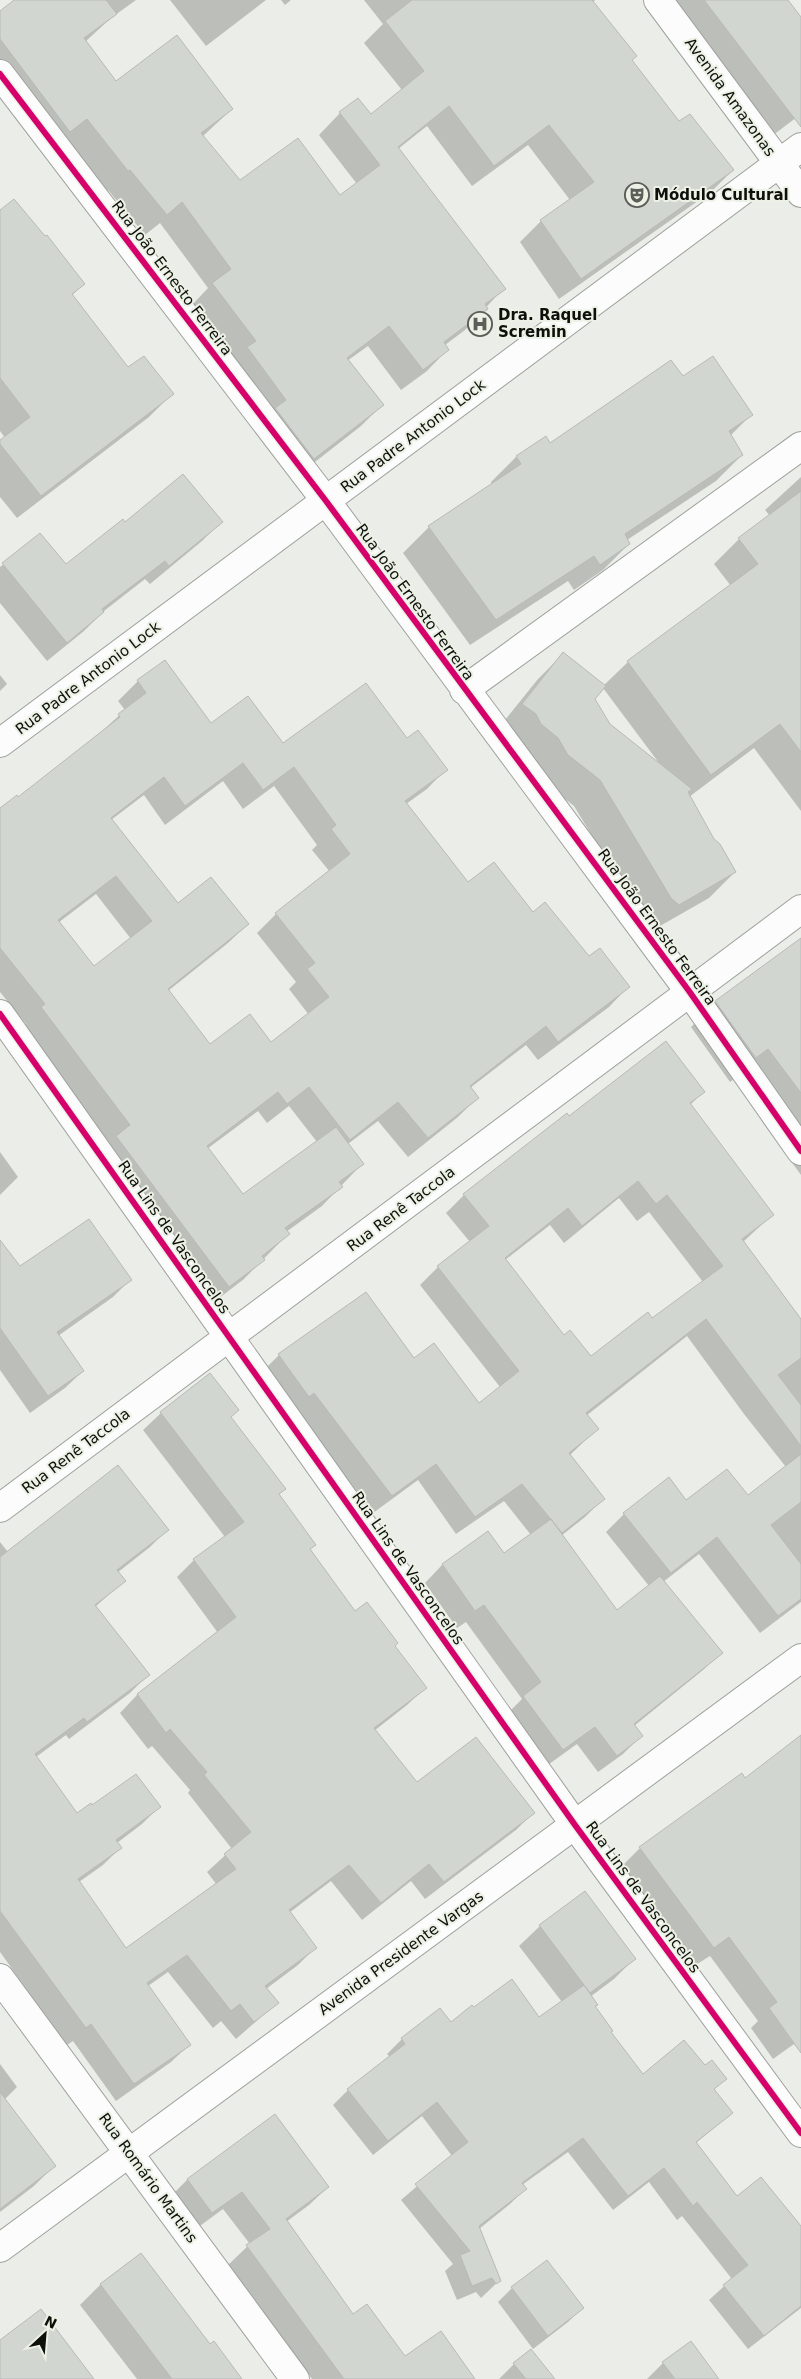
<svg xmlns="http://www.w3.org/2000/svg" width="801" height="2379" font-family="'DejaVu Sans',sans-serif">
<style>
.shadow{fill:#0003;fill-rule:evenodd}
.building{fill:#d2d6d1;stroke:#b7bab6;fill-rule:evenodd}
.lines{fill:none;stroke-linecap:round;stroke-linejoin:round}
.minor-casing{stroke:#9fa19d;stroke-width:30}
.major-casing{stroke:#9fa19d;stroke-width:30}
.minor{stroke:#fcfcfc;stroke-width:28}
.major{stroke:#fcfcfc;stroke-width:28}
.cycleway-casing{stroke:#ecf1e5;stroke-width:9}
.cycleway{stroke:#d6006c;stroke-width:6}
.labels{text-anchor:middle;stroke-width:4;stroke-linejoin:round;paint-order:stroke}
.street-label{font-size:15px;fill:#0e0f0b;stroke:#ecf1e5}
.poi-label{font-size:15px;font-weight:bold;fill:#0e0f0b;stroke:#ecf1e5;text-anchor:start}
</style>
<rect width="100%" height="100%" fill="#ebeee8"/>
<path class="shadow" d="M16 0H136L111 18 85 42 116 83 232 109 202 137 239 182 340 197 357 184 319 135 340 113 371 116 402 90 364 43 383 24 364 0H595L593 2 630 61 679 123 733 170 712 191 559 299 520 242 541 221 570 200 528 145 472 186 427 126 398 149 504 288 465 330 445 345 448 349 427 371 401 390 368 346 347 361 382 405 361 426 292 480 254 430 265 420 192 305 208 288 160 223 145 235 108 190 106 191 0 88V12Z
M170 0H266L206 46Z
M281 0H291L285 5Z
M663 0H786L801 19V114L768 139Z
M0 212 84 284 71 296 128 369 172 394 149 417 17 518 0 497V441L5 438 0 431Z
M683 377 751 415 730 436 742 455 716 481 627 540 629 544 603 570 574 590 568 581 470 645 403 553 429 527 492 485 491 482 516 457 545 438 550 445Z
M801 477V811L754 748 689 797 713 840 735 872 709 898 653 930 645 923 574 806 542 781 497 730 538 679 563 654 603 686 628 662 731 586 714 564 739 539 770 516 765 510ZM603 688 659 763 609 725 594 699Z
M221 522 202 541 150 584 145 579 104 611 84 631 47 661 0 603V567L40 535 65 566Z
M165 661 211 724 283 744 406 740 446 769 427 789 406 804 468 884 533 914 628 987 609 1007 538 1060 526 1045 470 1088 478 1097 458 1117 408 1157 378 1121 348 1144 362 1164 322 1206 286 1232 288 1234 244 1279 209 1306 97 1156 110 1144 22 1028 26 1024 0 992V809L18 799 99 734 125 710 118 701 138 681ZM223 781 243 809 274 786 317 845 312 850 330 872 276 914 257 933 296 982 289 989 309 1015 271 1044 210 1045 168 991 228 943 248 924 178 905 111 820 144 795 165 825ZM96 894 131 939 94 968 58 923ZM289 1106 317 1142 243 1195 207 1149 258 1111 267 1123Z
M0 675 7 684 0 691Z
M801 940V1175L761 1120 771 1110 743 1073 730 1082 691 1027 716 1002Z
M704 1091 690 1105 772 1215 743 1242 801 1321V1602L760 1633 699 1554 663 1582 721 1653 703 1670 634 1726 641 1736 623 1754 598 1772 577 1744 545 1767 506 1715 522 1699 466 1622 457 1628 425 1583 442 1565 487 1533 503 1555 531 1535 504 1501 456 1534 418 1480 373 1513 296 1410 261 1373 279 1355 413 1360 479 1404 500 1387 420 1285 438 1267 470 1242 446 1213 464 1195 569 1117ZM619 1198 637 1221 649 1212 703 1282 652 1319 591 1358 564 1336 505 1260 550 1225 564 1243ZM687 1336 744 1414 786 1467 748 1497 686 1501 624 1514 606 1532 649 1586 617 1612 561 1536 585 1517 603 1499 569 1456 597 1429 586 1416Z
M0 1152 18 1177 0 1195Z
M0 1242 20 1268 131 1279 113 1297 58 1336 83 1371 65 1388 30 1413 0 1370Z
M161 1413 230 1417 284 1489 278 1495 309 1550 355 1613 394 1646 425 1688 407 1705 374 1731 417 1784 533 1813 516 1830 425 1899 411 1881 362 1920 331 1881 289 1913 315 1948 298 1965 266 1989 277 2003 236 2039 221 2021 213 2028 168 1972 148 1986 189 2045 171 2062 116 2101 73 2041 67 2045 0 1952V1542L8 1552 167 1530 150 1547 117 1573 124 1581 95 1607 148 1675 130 1693 69 1739 66 1735 36 1757 77 1815 159 1807 142 1824 117 1843 120 1848 103 1865 79 1882 126 1950 217 1885 207 1872 232 1849 188 1793 190 1790 152 1746 148 1749 120 1713 137 1695 218 1633 177 1577 194 1560 225 1537 143 1430Z
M801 1755V2052L794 2044 773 2059 751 2028 758 2021 710 1956 694 1966 621 1867 640 1848 741 1774 745 1780Z
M585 1893 634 1959 614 1979 590 1997 594 2007 610 2032 643 2076 705 2067 725 2079 713 2090 731 2113 696 2143 737 2198 801 2228V2308L748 2349 709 2300 732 2279 682 2216 677 2220 649 2182 613 2210 568 2152 522 2185 525 2189 510 2204 479 2229 500 2280 481 2298 476 2292 457 2300 445 2271 453 2264 401 2200 452 2156 422 2116 373 2155 333 2105 348 2090 390 2057 387 2054 402 2039 451 2023 474 2009 539 2018 562 2002 519 1946 540 1926Z
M0 2064 17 2087 4 2100 54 2166 34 2186 0 2212Z
M275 2115 328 2187 309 2205 286 2222 352 2316 405 2358 467 2379H312L228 2265 250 2244 223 2209 193 2231 169 2198 187 2180Z
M141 2254 210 2345 241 2379H137L80 2305 100 2285Z
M512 2288 582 2308 568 2322 533 2349 498 2302Z
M531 2351 554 2379H499L514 2364Z
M663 2363 710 2379H647Z"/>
<path class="building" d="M14 0H106L117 14 84 38 116 81 177 35 233 109 201 133 240 180 298 138 340 195 380 165 339 112 358 98 371 114 424 71 385 21 412 0H592L637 56 632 60 679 121 690 114 734 170 581 279 540 220 594 182 549 125 494 166 449 106 398 147 506 289 485 304 488 309 444 342 449 350 423 370 389 326 347 358 384 405 314 459 275 408 286 400 247 347 256 341 212 283 231 269 182 202 167 215 130 170 128 171 87 119 70 132 0 39V11Z
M704 0H788L801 17V127Z
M14 199 45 236 47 235 85 284 72 294 128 367 144 356 174 394 41 496 0 444V440L30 417 0 378V210Z
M713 356 753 415 729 431 743 455 625 534 630 544 600 565 594 556 496 620 428 526 521 464 516 456 546 436 550 443 671 360 683 376Z
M183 474 223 522 169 566 165 561 102 609 104 612 67 643 2 563 40 533 66 564 123 519 125 522Z
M801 491V752L780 724 711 775 627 661 758 564 738 538Z
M563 652 606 686 595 699 610 724 692 789 688 792 714 839 720 844 736 872 679 905 671 898 600 780 568 755 558 738 541 724 536 714 522 704Z
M165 660 211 723 248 696 283 743 366 683 407 738 418 730 448 770 405 801 468 882 494 862 533 912 545 902 589 956 600 948 630 987 558 1042 546 1026 470 1086 479 1098 428 1138 398 1102 350 1140 309 1087 287 1104 278 1092 207 1146 243 1194 336 1127 364 1164 339 1182 343 1187 285 1228 290 1234 262 1256 265 1260 229 1287 116 1136 130 1125 41 1007 45 1004 0 948V808L17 795 18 797 120 717 118 714 146 693 137 680ZM243 763 263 790 294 767 336 825 331 829 350 854 275 913 315 963 307 969 329 997 271 1042 250 1014 210 1044 168 989 249 924 211 877 178 903 111 818 164 777 185 806ZM116 876 152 921 94 966 58 920Z
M801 938V1093L768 1049 756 1058 715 1001Z
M666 1041 705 1092 690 1103 774 1215 742 1239 801 1319V1358L778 1375 801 1405V1446L706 1319 586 1413 599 1429 569 1453 605 1499 562 1533 522 1484 475 1517 436 1464 392 1496 314 1393 309 1397 278 1354 366 1292 414 1358 434 1343 479 1403 519 1371 437 1266 489 1226 463 1194 567 1113 569 1116ZM638 1181 656 1204 667 1195 723 1266 652 1318 648 1312 591 1356 570 1330 564 1335 505 1258 568 1208 582 1226Z
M89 1219 132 1280 57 1332 84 1371 48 1396 0 1328V1240L20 1266Z
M210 1373 239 1410 231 1417 286 1489 279 1494 316 1545 310 1549 355 1611 367 1602 398 1643 395 1646 427 1688 374 1728 417 1782 476 1737 535 1813 444 1882 429 1864 381 1903 349 1865 289 1910 317 1948 265 1986 279 2003 254 2022 240 2004 231 2011 187 1955 147 1983 191 2045 134 2084 91 2024 86 2028 0 1911V1557L118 1465 169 1530 117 1570 126 1581 95 1605 150 1675 87 1722 84 1718 35 1754 77 1813 91 1803 92 1805 136 1774 161 1807 116 1840 122 1848 78 1879 126 1948 236 1869 224 1854 251 1832 204 1775 207 1772 170 1729 166 1733 137 1694 236 1617 193 1559 244 1522 160 1412Z
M801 1454V1502L771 1525 801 1564V1599L778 1616 717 1537 671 1573 623 1513 669 1477 686 1500 727 1469 748 1495Z
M551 1519 617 1610 660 1576 723 1653 634 1724 643 1736 617 1756 595 1727 563 1750 523 1696 541 1682 484 1605 475 1611 442 1564 488 1531 504 1553Z
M801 1735V2053L769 2008 777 2002 729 1937 714 1948 639 1847 742 1773 745 1778Z
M585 1891 636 1959 590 1993 539 1925Z
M512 1979 539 2017 584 1985 598 2005 595 2006 613 2031 611 2032 643 2074 684 2040 705 2065 712 2060 727 2079 714 2089 733 2113 696 2142 737 2196 761 2177 801 2226V2306L764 2336 723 2285 748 2265 697 2202 693 2206 664 2168 628 2196 583 2138 522 2183 527 2189 479 2226 501 2281 496 2284 492 2278 472 2286 460 2255 470 2251 415 2184 468 2142 437 2102 388 2141 347 2089 405 2044 401 2038 440 2008 451 2022 472 2005 474 2007Z
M0 2092 56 2166 0 2209Z
M275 2114 329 2187 286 2219 353 2314 367 2304 405 2356 441 2331 475 2379H344L246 2245 270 2229 242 2192 212 2213 187 2179Z
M141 2253 210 2344 214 2341 242 2379H172L100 2284Z
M547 2260 584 2308 548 2336 511 2287Z
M41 2309 94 2379H0V2340Z
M691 2341 719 2379H675L662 2362Z
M531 2349 555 2379H526L513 2363Z"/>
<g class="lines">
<defs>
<path id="minor" d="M658 0 801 193
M0 74 326 501 689 991 801 1151
M464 690 801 446
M0 1014 575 1825 801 2133
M0 1978 295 2379
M0 2248 801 1658"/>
<path id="major" d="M0 743 801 147
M0 1508 801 909"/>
</defs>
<use href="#minor" class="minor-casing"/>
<use href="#major" class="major-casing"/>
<use href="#minor" class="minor"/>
<use href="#major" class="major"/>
<defs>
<path id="cycleway" d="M0 74 326 501 689 991 801 1151
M0 1014 575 1825 801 2133"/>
</defs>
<use href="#cycleway" class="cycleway-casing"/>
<use href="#cycleway" class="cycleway"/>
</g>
<defs>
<symbol id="theatre-ring" viewBox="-11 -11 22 22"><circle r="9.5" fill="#ecf1e5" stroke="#5b5d58" stroke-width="1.5"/><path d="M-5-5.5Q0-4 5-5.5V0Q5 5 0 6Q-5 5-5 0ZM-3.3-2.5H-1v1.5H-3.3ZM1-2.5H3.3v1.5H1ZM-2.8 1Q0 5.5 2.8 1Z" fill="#5b5d58"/></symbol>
<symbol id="hospital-ring" viewBox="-11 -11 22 22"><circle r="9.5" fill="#ecf1e5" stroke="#5b5d58" stroke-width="1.5"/><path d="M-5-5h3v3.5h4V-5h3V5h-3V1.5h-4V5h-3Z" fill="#5b5d58"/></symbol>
</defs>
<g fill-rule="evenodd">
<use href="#theatre-ring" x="623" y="181" width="28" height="28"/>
<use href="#hospital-ring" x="466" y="310" width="28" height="28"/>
</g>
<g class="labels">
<g class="street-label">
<text transform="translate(730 97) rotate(54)" y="5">Avenida Amazonas</text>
<text transform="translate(172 278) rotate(53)" y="5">Rua João Ernesto Ferreira</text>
<text transform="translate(413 436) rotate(-37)" y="5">Rua Padre Antonio Lock</text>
<text transform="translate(415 602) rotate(54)" y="5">Rua João Ernesto Ferreira</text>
<text transform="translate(88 678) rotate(-37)" y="5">Rua Padre Antonio Lock</text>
<text transform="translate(657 927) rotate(54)" y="5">Rua João Ernesto Ferreira</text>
<text transform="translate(401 1209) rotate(-37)" y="5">Rua Renê Taccola</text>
<text transform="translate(174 1237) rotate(55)" y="5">Rua Lins de Vasconcelos</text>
<text transform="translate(76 1451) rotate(-37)" y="5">Rua Renê Taccola</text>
<text transform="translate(408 1568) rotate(55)" y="5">Rua Lins de Vasconcelos</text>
<text transform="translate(643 1897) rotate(54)" y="5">Rua Lins de Vasconcelos</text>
<text transform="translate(401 1953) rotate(-36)" y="5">Avenida Presidente Vargas</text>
<text transform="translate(148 2178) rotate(54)" y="5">Rua Romário Martins</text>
</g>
<g class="poi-label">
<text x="654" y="200">Módulo Cultural</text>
<text x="498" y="320">Dra. Raquel<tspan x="498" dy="17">Scremin</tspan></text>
</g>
</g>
<g transform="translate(45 2334) rotate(26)" stroke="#ecf1e5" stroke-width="4" paint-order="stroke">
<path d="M0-4L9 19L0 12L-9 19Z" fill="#0e0f0b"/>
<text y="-8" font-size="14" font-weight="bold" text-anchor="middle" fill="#0e0f0b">N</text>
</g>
</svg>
